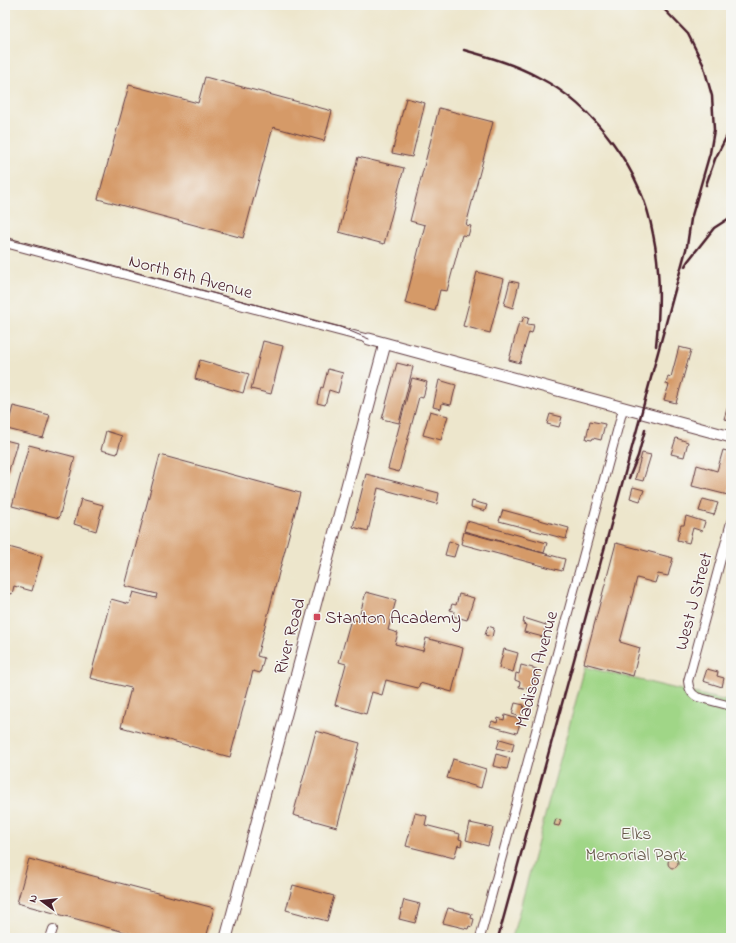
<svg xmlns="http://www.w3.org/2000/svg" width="736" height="943" font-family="'Indie Flower',sans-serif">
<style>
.green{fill:#a0d687;stroke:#757a59}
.building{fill:#d59a67}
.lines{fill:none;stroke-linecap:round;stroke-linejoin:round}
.street-casing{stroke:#623d43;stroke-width:10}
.secondary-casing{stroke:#623d43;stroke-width:13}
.street{stroke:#fff;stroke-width:8}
.secondary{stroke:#fff;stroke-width:11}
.tram{stroke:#4a1f2b;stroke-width:1}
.rail{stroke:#4a1f2b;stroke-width:2.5}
.poi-dot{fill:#d1495b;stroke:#f6f6f2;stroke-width:1.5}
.labels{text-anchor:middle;stroke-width:3;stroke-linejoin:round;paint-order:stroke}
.street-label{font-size:18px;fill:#4a1f2b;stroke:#f6f6f2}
.poi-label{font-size:18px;fill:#4a1f2b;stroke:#f6f6f2;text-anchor:start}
.park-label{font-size:18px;fill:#645647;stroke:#f6f6f2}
</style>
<rect width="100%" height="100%" fill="#f6f6f2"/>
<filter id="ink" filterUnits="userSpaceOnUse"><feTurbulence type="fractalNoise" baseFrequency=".025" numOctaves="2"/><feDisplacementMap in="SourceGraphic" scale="8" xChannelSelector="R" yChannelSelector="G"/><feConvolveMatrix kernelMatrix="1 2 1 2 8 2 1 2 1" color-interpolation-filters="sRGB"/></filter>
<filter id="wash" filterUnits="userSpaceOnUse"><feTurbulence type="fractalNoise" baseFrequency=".012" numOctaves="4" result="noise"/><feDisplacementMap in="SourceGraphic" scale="16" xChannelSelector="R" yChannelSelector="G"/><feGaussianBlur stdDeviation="0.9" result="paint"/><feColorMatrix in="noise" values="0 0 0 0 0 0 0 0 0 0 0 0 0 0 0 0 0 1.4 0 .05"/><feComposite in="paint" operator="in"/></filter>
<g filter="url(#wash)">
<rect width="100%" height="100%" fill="#ede6cc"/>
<path class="green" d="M585 667 731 702V938H512Z"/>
<g id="blocks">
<path class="building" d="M205 77 332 111 324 141 273 127 243 238 98 199 129 85 198 103Z
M406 98 425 103 412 157 392 153Z
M439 108 493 122 466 225 471 226 468 236 462 235 447 291 440 290 435 311 405 303 425 225 410 221Z
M358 157 404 168 384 244 339 232Z
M477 272 504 279 490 333 463 326Z
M510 281 519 283 513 308 504 305Z
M524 316 529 317 527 324 534 325 532 333 529 332 520 363 509 360 519 322H522Z
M263 341 283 346 271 394 251 389Z
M679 347 691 350 676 403 664 400 669 385 666 384 668 376 671 377Z
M200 360 249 374 243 393 195 379Z
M397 363 413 367 399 423 382 419Z
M328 369 343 373 338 393 329 390 325 405 317 403 321 387 323 388Z
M412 378 427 382 423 398 419 397 399 472 388 469Z
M439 380 456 385 451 405 442 403 441 409 433 407Z
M731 396V420L724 419Z
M13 406 50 415 43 438 7 429Z
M430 411 448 416 441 440 423 435Z
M550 414 562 417 559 427 547 424Z
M590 421 605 424 601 440 593 438 592 440 586 439Z
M106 431 122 436 117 454 101 450Z
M676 438 688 442 684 457 671 454Z
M5 440 17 443 5 484Z
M29 445 75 457 59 518 12 506Z
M723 450 731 452V483L728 495 692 486 697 465 717 471Z
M642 453 651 455 643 481 635 479Z
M160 455 300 493 257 656 264 658 260 673 253 671 230 757 121 727 131 688 90 678 111 599 129 604 133 592 156 598 157 594 125 586Z
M366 474 439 493 437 504 378 488 368 531 353 527Z
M633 487 644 490 640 501 630 498Z
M81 499 103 505 96 531 74 524Z
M703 499 718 503 714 515 699 511Z
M472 501 487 505 485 511 471 507Z
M503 510 569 528 566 539 499 521Z
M686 516 705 522 702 531 693 528 689 543 677 540 681 525H684Z
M467 521 547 543 544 553 464 531Z
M464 532 565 559 562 571 461 544Z
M449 541 458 544 454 557 445 555Z
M616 543 673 558 668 576 658 574 655 583 637 578 620 642 640 648 633 676 584 663Z
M5 546 42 556 32 591 14 586 12 594 5 592Z
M366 592 396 600 388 630 398 633 395 644 423 651 426 638 463 648 452 692 420 683 418 688 386 680 382 695 372 692 366 714 335 705 346 664 339 662 351 619 358 621Z
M459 594 474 598 467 620 453 616 454 611 450 610 452 604 456 605Z
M524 618 546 625 543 637 524 632 526 625 523 624Z
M488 626 494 628 492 637 485 635Z
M504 649 518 653 513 672 499 668Z
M521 665 537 669 532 690 519 687 520 682 515 680 516 673 519 674Z
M707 669 718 672 717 676 724 678 722 687 703 681Z
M730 679H731V688H728Z
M515 703 524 705 521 717 512 714Z
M505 715 521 720 517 733 490 726 492 721 497 723 498 718 504 720Z
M316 731 360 743 337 827 293 815Z
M500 739 514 743 512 752 497 748Z
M496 754 510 758 507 769 493 766Z
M453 759 486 769 481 788 447 778Z
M415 813 427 816 425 825 460 834 459 839 462 840 461 846 458 845 454 858 406 846Z
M556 819 561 820 559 826 554 825Z
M470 823 493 828 488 846 466 840Z
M668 863a5 5 0 1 1 10 0a5 5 0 1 1-10 0Z
M29 859 214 908 206 938H147L17 903Z
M293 885 334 896 327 921 286 910Z
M404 900 420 904 415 923 399 919Z
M448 908 472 914 471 918 474 919 472 927 469 926 468 929 443 923Z"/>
</g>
</g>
<g filter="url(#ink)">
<use href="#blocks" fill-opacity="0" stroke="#623d43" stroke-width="1"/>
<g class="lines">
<defs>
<path id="street" d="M5 243 369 339
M731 522 688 681C689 688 690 693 697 697L731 706
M50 938 53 929
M480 938 623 409"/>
<path id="secondary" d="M369 339 731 437
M226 938 385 344"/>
</defs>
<use href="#street" class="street-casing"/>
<use href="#secondary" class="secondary-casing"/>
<use href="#street" class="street"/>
<use href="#secondary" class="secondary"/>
<path class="tram" d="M5 237 320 322 340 327 369 339"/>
<path class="rail" d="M464 50C489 57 514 64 538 77 595 106 642 171 653 234 661 271 660 308 656 346
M706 185 715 159 731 128
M685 266 688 261 714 228 731 217
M629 478 638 456 645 430
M498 938 687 246 691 219 710 153 714 130 712 96 703 64 688 34 660 5"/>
</g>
</g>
<rect class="poi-dot" x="313" y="613" width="8" height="8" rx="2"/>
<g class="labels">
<g class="street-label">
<text transform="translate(191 276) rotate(15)" y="6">North 6th Avenue</text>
<text transform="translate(693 601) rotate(-75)" y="6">West J Street</text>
<text transform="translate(289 636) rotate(-75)" y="6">River Road</text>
<text transform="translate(536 669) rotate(-75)" y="6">Madison Avenue</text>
</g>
<g class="poi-label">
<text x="325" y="623">Stanton Academy</text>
</g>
<g class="park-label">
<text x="636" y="839">Elks<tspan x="636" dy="21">Memorial Park</tspan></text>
</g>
</g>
<rect width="736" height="943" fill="none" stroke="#f6f6f2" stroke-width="20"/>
<g transform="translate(42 901) rotate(285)" stroke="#f6f6f2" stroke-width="3" paint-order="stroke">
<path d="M0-3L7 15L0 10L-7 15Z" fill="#4a1f2b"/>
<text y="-6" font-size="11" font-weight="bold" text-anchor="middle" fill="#4a1f2b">N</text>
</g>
</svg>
